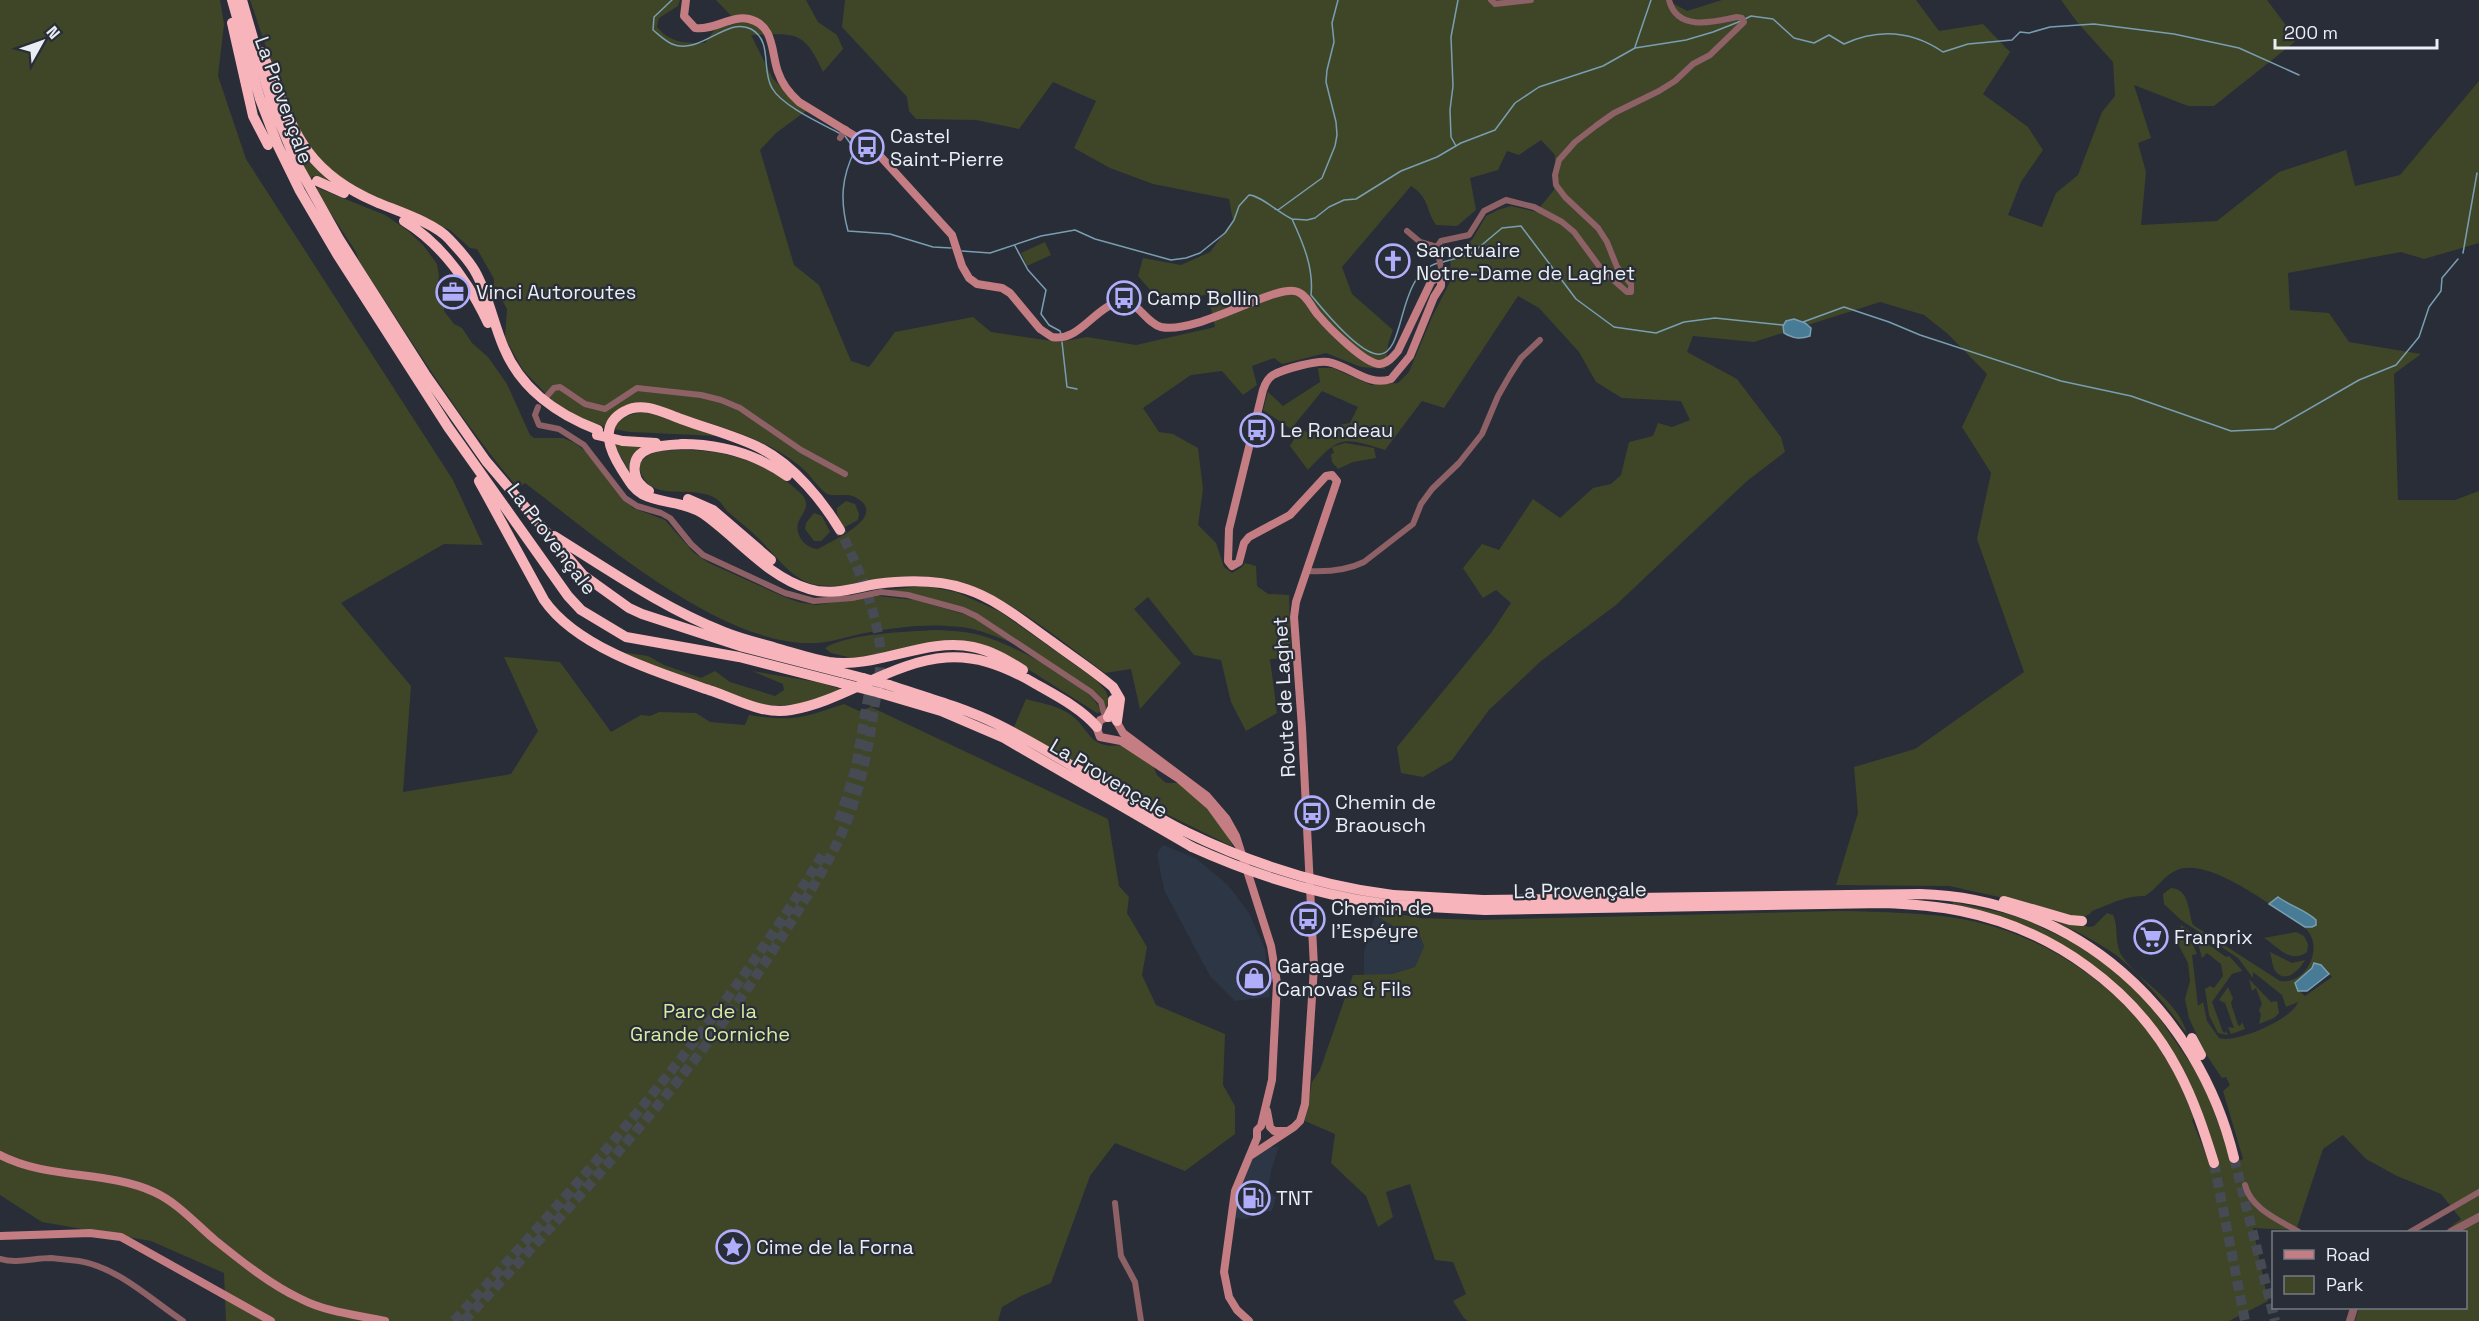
<svg xmlns="http://www.w3.org/2000/svg" width="2479" height="1321" font-family="'Space Grotesk',sans-serif">
<style>
.built{fill:#2d3645}
.green{fill:#3f4628;fill-rule:evenodd}
.water{fill:#487b95;stroke:#799eb2;stroke-width:1.5}
.lines{fill:none;stroke-linecap:round;stroke-linejoin:round}
.stream{stroke:#799eb2;stroke-width:1.5}
.motorway-tunnel{stroke:#454a53;stroke-width:10;stroke-dasharray:10 5;stroke-linecap:butt}
.minor{stroke:#8d6165;stroke-width:6}
.tertiary{stroke:#8d6165;stroke-width:8}
.secondary{stroke:#c37d83;stroke-width:8}
.motorway{stroke:#f7b5bb;stroke-width:10}
.motorway-bridge{stroke:#f7b5bb;stroke-width:10}
.labels{text-anchor:middle;stroke-width:4.5;stroke-linejoin:round;paint-order:stroke}
.street-label{font-size:20px;fill:#eaeef4;stroke:#282d37}
.poi-label{font-size:20px;fill:#eaeef4;stroke:#282d37;text-anchor:start}
.park-label{font-size:20px;fill:#d9eb9f;stroke:#282d37}
</style>
<rect width="100%" height="100%" fill="#282d37"/>
<path class="built" d="M1163 845 1197 859 1229 886 1249 913 1265 949 1270 997 1235 1001 1210 976 1164 890 1157 854Z
M1375 915 1395 927 1420 936 1424 946 1415 967 1392 974 1364 976V952Z
M1279 1146 1271 1171 1268 1190 1276 1198 1272 1211 1259 1212 1247 1219 1234 1218 1245 1173 1253 1158 1267 1148Z"/>
<path class="green" d="M0 0H220L224 24 218 76 246 159 453 480 483 545 444 544 341 603 411 686 403 792 511 774 538 731 504 657 560 662 611 732 641 715 650 716 659 712 696 713 710 722 745 725 749 715C793 722 802 718 844 704L859 711 871 707 1108 819 1119 886 1129 897 1127 913 1147 947 1142 975 1156 1005 1225 1034 1223 1085 1235 1106V1134L1185 1171 1115 1143 1090 1176 1051 1283 1021 1296 1002 1307 998 1321H226L224 1273 151 1241 42 1222 0 1195Z
M250 0H680L678 6 659 18 657 27C670 43 685 43 705 43L715 29 738 23 716 0H806L818 22 837 35 843 49 823 72C804 29 794 34 751 35L773 79 806 111 776 133 760 150 794 265 819 285 851 361 869 367 895 332 973 317 991 332 1059 342 1087 337 1136 345 1215 327 1208 294 1164 306 1138 276 1143 258 1181 265 1210 252 1233 221 1229 199 1153 184 1110 168 1074 148 1096 101 1053 82 1019 129 976 120 916 119 909 111 907 97 842 27 845 0H1667L1687 11 1722 0H1916L1939 31 1983 24 2010 52 1983 94 2028 127 2043 150 2021 182 2008 215 2042 227 2056 193 2078 175 2102 112 2115 96 2113 62 2077 22 2061 0H2267L2297 40 2214 106H2188L2134 85 2151 138 2138 143 2146 172 2141 225 2217 221 2279 172 2346 150 2355 186 2400 175 2479 81V243L2424 259 2401 252 2288 273 2290 310 2329 313 2349 342 2421 354 2394 374 2398 500H2455L2479 491V1321H2355L2359 1308H2466V1232H2444L2461 1219 2441 1194 2397 1176 2366 1159 2343 1135 2323 1149 2296 1230 2253 1228 2268 1301 2229 1321H1468L1464 1318 1453 1301 1466 1294 1453 1262 1435 1260 1410 1184 1386 1192 1393 1217 1378 1227 1366 1196 1331 1163 1335 1134 1305 1121 1312 1082 1320 1070 1353 975 1392 974 1415 967 1424 946 1420 936 1395 927 1375 915 1376 910 1421 918 1478 920 1839 911C1882 912 1925 912 1967 920 2052 937 2133 994 2174 1072 2182 1086 2188 1103 2194 1118L2192 1120 2212 1169 2219 1167 2198 1103 2119 987 1996 915 1953 904V902L2008 914 2028 921 2072 942 2114 970 2151 1006 2202 1080 2233 1163 2243 1159 2223 1091 2230 1085 2226 1077 2222 1078 2205 1053 2189 1018 2185 999 2190 981 2188 963 2177 942 2179 932 2192 943 2197 954 2192 955 2198 1006 2203 1002 2207 1021 2219 1038C2235 1044 2293 1019 2298 1002L2286 1007 2282 995 2253 972V978L2238 958 2181 920 2164 904 2163 894 2171 888C2190 889 2188 912 2193 925L2280 981C2307 985 2324 947 2306 929 2278 911 2210 856 2177 870 2163 876 2157 889 2145 896 2127 895 2110 904 2092 911L2090 914 2078 919 2026 903 1949 886 1836 885 1858 813 1854 767 1915 749 2024 672 1977 539 1991 473 1962 427 1987 374 1948 334 1924 315 1880 302 1754 342 1693 336 1687 352 1737 379 1781 437 1785 452 1747 481 1616 605 1541 661 1489 710 1452 760 1423 777 1401 773 1397 747 1491 633 1511 603 1496 590 1483 598 1463 568 1482 544 1499 550 1533 499 1560 518 1593 488 1611 484 1621 475 1629 442 1653 436 1658 423 1672 427 1690 420 1681 401 1622 398 1596 382 1579 352 1539 308 1518 296 1444 408 1422 401 1385 450C1340 436 1340 436 1308 470L1290 446 1300 429 1319 437 1330 434 1334 426 1350 423 1358 407 1322 391 1291 429 1263 410 1268 392 1283 406 1320 382 1318 368H1333L1371 385 1398 383 1409 372 1432 317 1450 282 1451 251 1472 240 1486 216 1498 210 1511 206 1536 212 1554 190 1555 155 1541 140 1519 155 1507 151 1498 170 1470 178 1476 210 1457 226 1436 225C1425 209 1430 198 1411 186L1342 267 1352 294 1393 330 1388 344 1385 369 1361 367 1326 353 1282 364 1274 358 1252 366 1257 385 1243 395 1222 371 1191 375 1143 408 1159 432 1173 434 1198 448 1203 489 1198 525 1216 543 1224 567 1232 573 1242 567 1245 563 1256 566 1257 586 1268 594 1289 595 1291 658 1270 659 1277 713 1246 731 1231 702 1221 660 1194 655 1148 597 1134 609 1181 663 1140 709 1131 669 1105 673C1050 634 990 577 918 576 885 575 840 593 809 583 788 575 774 553 758 538 748 528 737 520 727 511 724 508 722 503 718 500 694 481 646 508 639 465 649 450 661 451 679 450 722 449 766 461 798 491 803 495 807 500 806 506 805 512 800 517 798 523 795 535 805 548 818 549 831 541 891 516 855 497 846 493 836 497 827 494 817 487 811 475 801 467 761 433 693 419 643 403L606 427 573 415 555 403 523 370 505 338 507 309 494 286V279L477 249 470 248 450 230 356 188 325 167 300 131 275 74ZM2321 965 2332 977 2305 996 2297 989V981L2312 968Z
M281 115 343 190 313 176 310 180Z
M318 188 385 215 407 230 423 245 437 264 439 276 437 290 445 301 444 311 454 324 462 328 472 343 488 357 507 384 530 435 534 438H563L575 443 586 452 621 496 633 508 665 520 694 553 709 563 782 596 798 602 816 605 877 596 915 600 974 617 1013 643C996 637 979 629 961 627 930 623 896 627 865 633 849 636 833 642 816 643 722 648 597 537 525 483L518 488C458 418 410 338 359 261L356 252 315 189Z
M1045 242 1051 255 1027 266 1021 253Z
M646 412 719 436 630 432 614 429C621 416 632 413 646 412Z
M1345 443 1374 448 1376 458 1353 462 1338 469 1332 462 1331 454 1334 453 1332 447Z
M614 444 643 446 630 463V473Z
M846 501 855 504 859 514 858 520 843 528 837 513V508Z
M814 513 822 516 830 532 821 541H814L805 529 806 523Z
M924 586 956 592 999 611 1096 680C1106 690 1112 697 1106 710L1090 689 972 611 913 593 878 591Z
M935 630C953 631 969 631 986 637 1012 645 1095 686 1101 712L1097 713 1023 666 984 646 852 658 831 653 825 648C849 633 907 632 935 630Z
M620 652 648 656 664 665 701 678 715 671 730 682 775 696 784 690 783 684 752 671 817 682 844 690C812 700 789 710 755 704Z
M1026 699C1040 703 1055 705 1068 713 1091 727 1086 750 1122 745L1153 766 1157 775 1166 783H1178L1206 806 1226 833 1233 847 1156 809 1014 727Z
M2043 913 2089 927 2094 926 2107 913 2113 915C2119 927 2114 944 2122 956 2142 985 2177 998 2187 1034 2169 1009 2141 974 2116 955 2094 939 2067 927 2042 915Z
M2181 925 2226 957 2229 956 2241 969 2242 971 2232 974 2212 1002 2223 1032 2225 1033 2226 1031 2228 1035 2218 1033 2209 1015 2205 989 2210 986 2214 988 2223 976 2221 964 2207 953 2202 958 2198 943 2180 929Z
M2296 932 2304 936 2308 944 2307 952C2290 964 2278 947 2264 938Z
M2270 952 2292 963 2305 960C2300 969 2287 984 2276 972 2272 967 2272 958 2270 952Z
M2249 979 2271 1002 2277 1001 2279 1013 2274 1018 2259 1024 2261 1015 2259 1010 2262 1004 2256 988 2252 991Z
M2228 987 2233 998 2231 1003 2238 1025 2240 1026 2242 1022 2245 1029 2231 1034 2228 1027 2234 1028 2225 1003 2219 1000Z"/>
<path class="water" d="M1794 319 1805 323 1811 328 1810 336C1799 340 1793 338 1784 333L1783 326 1786 321Z
M2278 897C2290 906 2306 910 2316 920V925L2312 927H2305L2269 904Z
M2314 963 2321 965 2329 974 2307 991H2298L2295 983 2312 968Z"/>
<g class="lines">
<path class="stream" d="M672 0 654 17 653 30C659 35 665 41 672 44 700 56 727 16 751 29 773 41 761 70 772 88 782 106 822 124 841 134
M1745 19 1751 16 1773 19 1794 38 1814 43 1829 35 1844 44C1879 28 1912 31 1943 52L1968 44 2012 40 2020 32 2029 33 2050 27 2094 24 2174 34 2239 48 2299 75
M1635 47 1651 0
M845 136 855 150C841 178 840 201 848 231L890 234 933 247 951 248
M1456 146 1451 137 1450 110 1453 86 1451 37 1458 0
M1275 209 1278 210 1322 178 1335 146 1337 135 1336 122 1326 82 1327 70 1334 42 1332 23 1338 0
M1292 219 1307 220 1315 218 1329 207 1344 200 1356 199 1401 171 1437 157 1461 143 1495 130 1515 103 1539 87 1603 66 1635 48 1686 40 1713 32 1741 21
M1015 246 1028 270 1046 290 1041 314 1049 325 1060 331 1061 334
M962 251 990 253 1041 236 1075 230 1095 239 1171 260 1186 258 1200 253 1225 233 1234 220 1239 206 1249 195C1260 195 1280 214 1292 219 1303 243 1314 268 1311 295 1427 438 1377 279 1438 263
M2463 253 2477 173
M1443 262 1471 254 1502 228 1521 226 1576 299 1614 327 1656 333 1684 322 1715 318 1783 325
M1803 322 1844 307 1889 322 1920 335 2061 381 2131 396 2231 431 2274 429 2359 380 2396 365 2419 337 2429 307 2441 291 2442 278 2458 259
M1062 342 1067 387 1077 389"/>
<path class="motorway-tunnel" d="M839 821 855 771 871 682
M2234 1158 2275 1321
M2214 1163 2245 1321
M454 1321C587 1174 721 1026 823 854
M464 1321C581 1195 701 1069 791 922 815 884 840 845 854 802 863 774 869 744 873 715 877 692 882 668 880 645 874 604 858 567 840 530"/>
<path class="minor" d="M1491 0 1495 4 1531 0
M840 138 846 129
M1407 231 1420 242 1437 247
M1439 278 1441 268 1437 247 1441 241 1469 235 1484 211 1506 200 1534 207 1562 222 1574 232 1602 270 1627 292H1631V284L1617 267 1607 242 1598 228 1565 197 1556 185 1555 175 1559 160 1575 142 1597 125 1614 113 1659 91 1675 81 1693 64 1710 55 1744 22 1742 18 1737 17C1714 22 1677 32 1669 0
M547 396 554 388 560 387 585 404 605 409 637 388 701 395 721 400 740 408 801 450 845 474
M538 407 535 415 539 425 559 429 584 445 625 498 637 506 661 513 670 518 691 544 703 555 785 593 814 601 852 598 881 592 908 595 963 610 976 616 1091 692 1101 702 1105 717
M1307 571C1327 572 1346 571 1364 562L1413 524 1421 504 1432 489 1459 463 1482 434 1498 396 1510 375 1521 358 1540 340
M2245 1185C2251 1209 2279 1220 2299 1232
M1115 1203 1121 1256 1135 1282 1141 1321
M2410 1232 2479 1192
M0 1259C17 1264 34 1258 51 1258 60 1259 70 1260 79 1261 119 1268 150 1299 183 1321"/>
<path class="tertiary" d="M2451 1232 2479 1217
M2350 1321 2354 1308"/>
<path class="secondary" d="M686 0 684 16 695 28C713 31 731 15 749 19 775 25 771 53 778 72 782 84 789 93 799 102L871 146 952 235 962 266 969 278 977 284 1002 288 1010 293 1040 329 1052 337C1082 343 1097 299 1129 301 1140 308 1149 324 1161 327 1198 335 1277 282 1298 292 1308 296 1312 309 1319 316 1329 328 1366 365 1380 364 1388 363 1393 357 1398 351L1431 282 1436 278 1441 280V286L1434 297 1410 356 1391 379C1368 387 1350 366 1328 362 1317 360 1284 369 1273 375 1268 378 1265 384 1263 390L1229 529 1228 561 1232 566 1239 562 1244 543 1249 537 1290 515 1326 476 1332 475 1337 481 1296 602 1294 617 1302 728 1314 967 1305 1104 1300 1121 1294 1127 1250 1156
M1239 846 1210 806 1179 779 1121 741 1100 737 1097 729 1100 720 1108 717 1115 719 1123 733 1207 796 1226 818 1236 836 1271 946 1277 983 1272 1080 1261 1126 1257 1130V1138L1235 1191 1224 1272 1229 1297 1237 1310 1249 1321
M1267 1111 1270 1127 1274 1131H1286
M0 1155C48 1180 106 1170 154 1192 178 1203 195 1223 215 1240 241 1261 271 1285 301 1299 326 1312 357 1315 385 1321
M0 1236 90 1233 121 1237 271 1321"/>
<path class="motorway" d="M232 0 260 99 278 146 300 191 337 254 448 427 568 596 581 610 626 637 739 657 841 683
M242 0 272 104 297 164 339 239 425 374 486 461 583 575 629 608 642 614 743 647 863 678
M232 23 253 116 268 145
M262 52C292 124 299 169 376 202 397 211 435 223 449 239 459 250 471 262 477 275 489 298 494 325 504 348 521 389 558 415 598 430
M317 181 344 193
M404 221C442 244 469 283 488 323
M623 441 656 443
M681 444C719 444 755 453 787 476
M479 481 544 600C577 648 659 673 712 691 738 700 763 715 791 710 815 706 837 696 859 686 927 654 966 643 1034 683 1055 695 1081 708 1097 727
M649 491C642 487 636 481 635 473 630 444 667 445 686 444
M688 499 713 510 771 560
M840 530C822 500 794 466 762 449 737 436 708 429 681 419 664 413 643 401 625 411 598 425 610 451 622 470 628 479 632 488 642 494 661 504 683 501 702 513 737 537 767 577 809 589 831 596 854 588 876 584 906 580 937 579 966 589 997 599 1024 622 1051 641 1071 656 1093 670 1113 687L1120 699 1117 721
M554 536C609 570 663 608 724 632 741 639 759 643 776 648 794 653 811 659 829 662 878 669 925 637 973 647 992 651 1007 660 1023 670
M889 685C925 697 962 707 997 724 1062 756 1120 798 1184 831
M880 693 941 711 1004 738 1192 847
M1108 717 1113 707V700
M1393 895 1483 900 1920 894C2076 898 2198 1010 2234 1158
M2004 901 2070 920 2082 921
M1391 905 1485 910 1884 903C1910 904 1936 906 1961 911 2051 929 2135 988 2178 1070 2194 1100 2204 1131 2214 1163
M2192 1038 2201 1055"/>
<path class="motorway-bridge" d="M597 435 623 441
M863 678 889 685
M841 683 880 693
M1184 831C1250 863 1320 886 1393 895
M1192 847C1256 876 1322 896 1391 905"/>
</g>
<defs>
<symbol id="bus-ring" viewBox="-11 -11 22 22"><circle r="9.5" fill="#282d37" stroke="#b0aefa" stroke-width="1.5"/><path d="M-5-6H5V4H4V6H2V4H-2V6H-4V4H-5ZM-3.5-4V0h7V-4ZM-3.5 1.2v1.5H-2V1.2ZM2 1.2v1.5H3.5V1.2Z" fill="#b0aefa"/></symbol>
<symbol id="church-ring" viewBox="-11 -11 22 22"><circle r="9.5" fill="#282d37" stroke="#b0aefa" stroke-width="1.5"/><path d="M-1.2-6h2.4v3.5h3.3v2.4h-3.3V6h-2.4V-.1h-3.3v-2.4h3.3Z" fill="#b0aefa"/></symbol>
<symbol id="office-ring" viewBox="-11 -11 22 22"><circle r="9.5" fill="#282d37" stroke="#b0aefa" stroke-width="1.5"/><path d="M-6-3h4V-5.5h4V-3h4V5H-6ZM-1-4.5V-3h2v-1.5ZM-6 0V1H6V0Z" fill="#b0aefa"/></symbol>
<symbol id="supermarket-ring" viewBox="-11 -11 22 22"><circle r="9.5" fill="#282d37" stroke="#b0aefa" stroke-width="1.5"/><path d="M-6-5.5h2.5l.6 2H6L4.5 2H-2.5L-4.4-4H-6ZM-1.5 3.2a1.3 1.3 0 1 0 .1 0ZM3 3.2a1.3 1.3 0 1 0 .1 0Z" fill="#b0aefa"/></symbol>
<symbol id="shop-ring" viewBox="-11 -11 22 22"><circle r="9.5" fill="#282d37" stroke="#b0aefa" stroke-width="1.5"/><path d="M-5-2.5h2.3a2.7 3.5 0 0 1 5.4 0H5L5.5 6h-11ZM-1.5-2.5h3a1.5 2.3 0 0 0-3 0Z" fill="#b0aefa"/></symbol>
<symbol id="fuel-ring" viewBox="-11 -11 22 22"><circle r="9.5" fill="#282d37" stroke="#b0aefa" stroke-width="1.5"/><path d="M-5.5-6h7V0h2V4h1.3V-2.5L3-4.5l.8-.8L6-3V5H2.5V1h-1V6h-7ZM-4.2-4.7v3.2H.2V-4.7Z" fill="#b0aefa"/></symbol>
<symbol id="sight-ring" viewBox="-11 -11 22 22"><circle r="9.5" fill="#282d37" stroke="#b0aefa" stroke-width="1.5"/><path d="M0-6L1.8-2.2L6-1.7L2.9 1.2L3.7 5.4L0 3.3L-3.7 5.4L-2.9 1.2L-6-1.7L-1.8-2.2Z" fill="#b0aefa"/></symbol>
</defs>
<g fill-rule="evenodd">
<use href="#bus-ring" x="848" y="128" width="38" height="38"/>
<use href="#church-ring" x="1374" y="242" width="38" height="38"/>
<use href="#office-ring" x="434" y="273" width="38" height="38"/>
<use href="#bus-ring" x="1105" y="279" width="38" height="38"/>
<use href="#bus-ring" x="1238" y="411" width="38" height="38"/>
<use href="#bus-ring" x="1293" y="794" width="38" height="38"/>
<use href="#bus-ring" x="1289" y="900" width="38" height="38"/>
<use href="#supermarket-ring" x="2132" y="918" width="38" height="38"/>
<use href="#shop-ring" x="1235" y="959" width="38" height="38"/>
<use href="#fuel-ring" x="1234" y="1179" width="38" height="38"/>
<use href="#sight-ring" x="714" y="1228" width="38" height="38"/>
</g>
<g class="labels">
<g class="street-label">
<text transform="translate(284 100) rotate(70)" y="7">La Provençale</text>
<text transform="translate(552 539) rotate(53)" y="7">La Provençale</text>
<text transform="translate(1284 697) rotate(-93)" y="7">Route de Laghet</text>
<text transform="translate(1109 778) rotate(31)" y="7">La Provençale</text>
<text transform="translate(1580 890) rotate(-1)" y="7">La Provençale</text>
</g>
<g class="poi-label">
<text x="890" y="143">Castel<tspan x="890" dy="23">Saint-Pierre</tspan></text>
<text x="1416" y="257">Sanctuaire<tspan x="1416" dy="23">Notre-Dame de Laghet</tspan></text>
<text x="476" y="299">Vinci Autoroutes</text>
<text x="1147" y="305">Camp Bollin</text>
<text x="1280" y="437">Le Rondeau</text>
<text x="1335" y="809">Chemin de<tspan x="1335" dy="23">Braousch</tspan></text>
<text x="1331" y="915">Chemin de<tspan x="1331" dy="23">l'Espéyre</tspan></text>
<text x="2174" y="944">Franprix</text>
<text x="1277" y="973">Garage<tspan x="1277" dy="23">Canovas &amp; Fils</tspan></text>
<text x="1276" y="1205">TNT</text>
<text x="756" y="1254">Cime de la Forna</text>
</g>
<g class="park-label">
<text x="710" y="1018">Parc de la<tspan x="710" dy="23">Grande Corniche</tspan></text>
</g>
</g>
<rect x="2272" y="1231" width="195" height="78" fill="#282d37" stroke="#767a83" stroke-width="1.5"/>
<rect x="2284" y="1250" width="30" height="9" fill="#c37d83" stroke="#767a83" stroke-width="1.5"/>
<text x="2326" y="1261" font-size="18" fill="#eaeef4">Road</text>
<rect x="2284" y="1276" width="30" height="18" fill="#3f4628" stroke="#767a83" stroke-width="1.5"/>
<text x="2326" y="1291" font-size="18" fill="#eaeef4">Park</text>
<g transform="translate(42 42) rotate(50)" stroke="#282d37" stroke-width="4.5" paint-order="stroke">
<path d="M0-4.5L10 22L0 15L-10 22Z" fill="#eaeef4"/>
<text y="-9" font-size="16" font-weight="bold" text-anchor="middle" fill="#eaeef4">N</text>
</g>
<path d="M2275 39v9h162v-9" fill="none" stroke="#eaeef4" stroke-width="3"/>
<text x="2284" y="39" font-size="18" fill="#eaeef4" stroke="#282d37" stroke-width="4.5" paint-order="stroke">200 m</text>
</svg>
